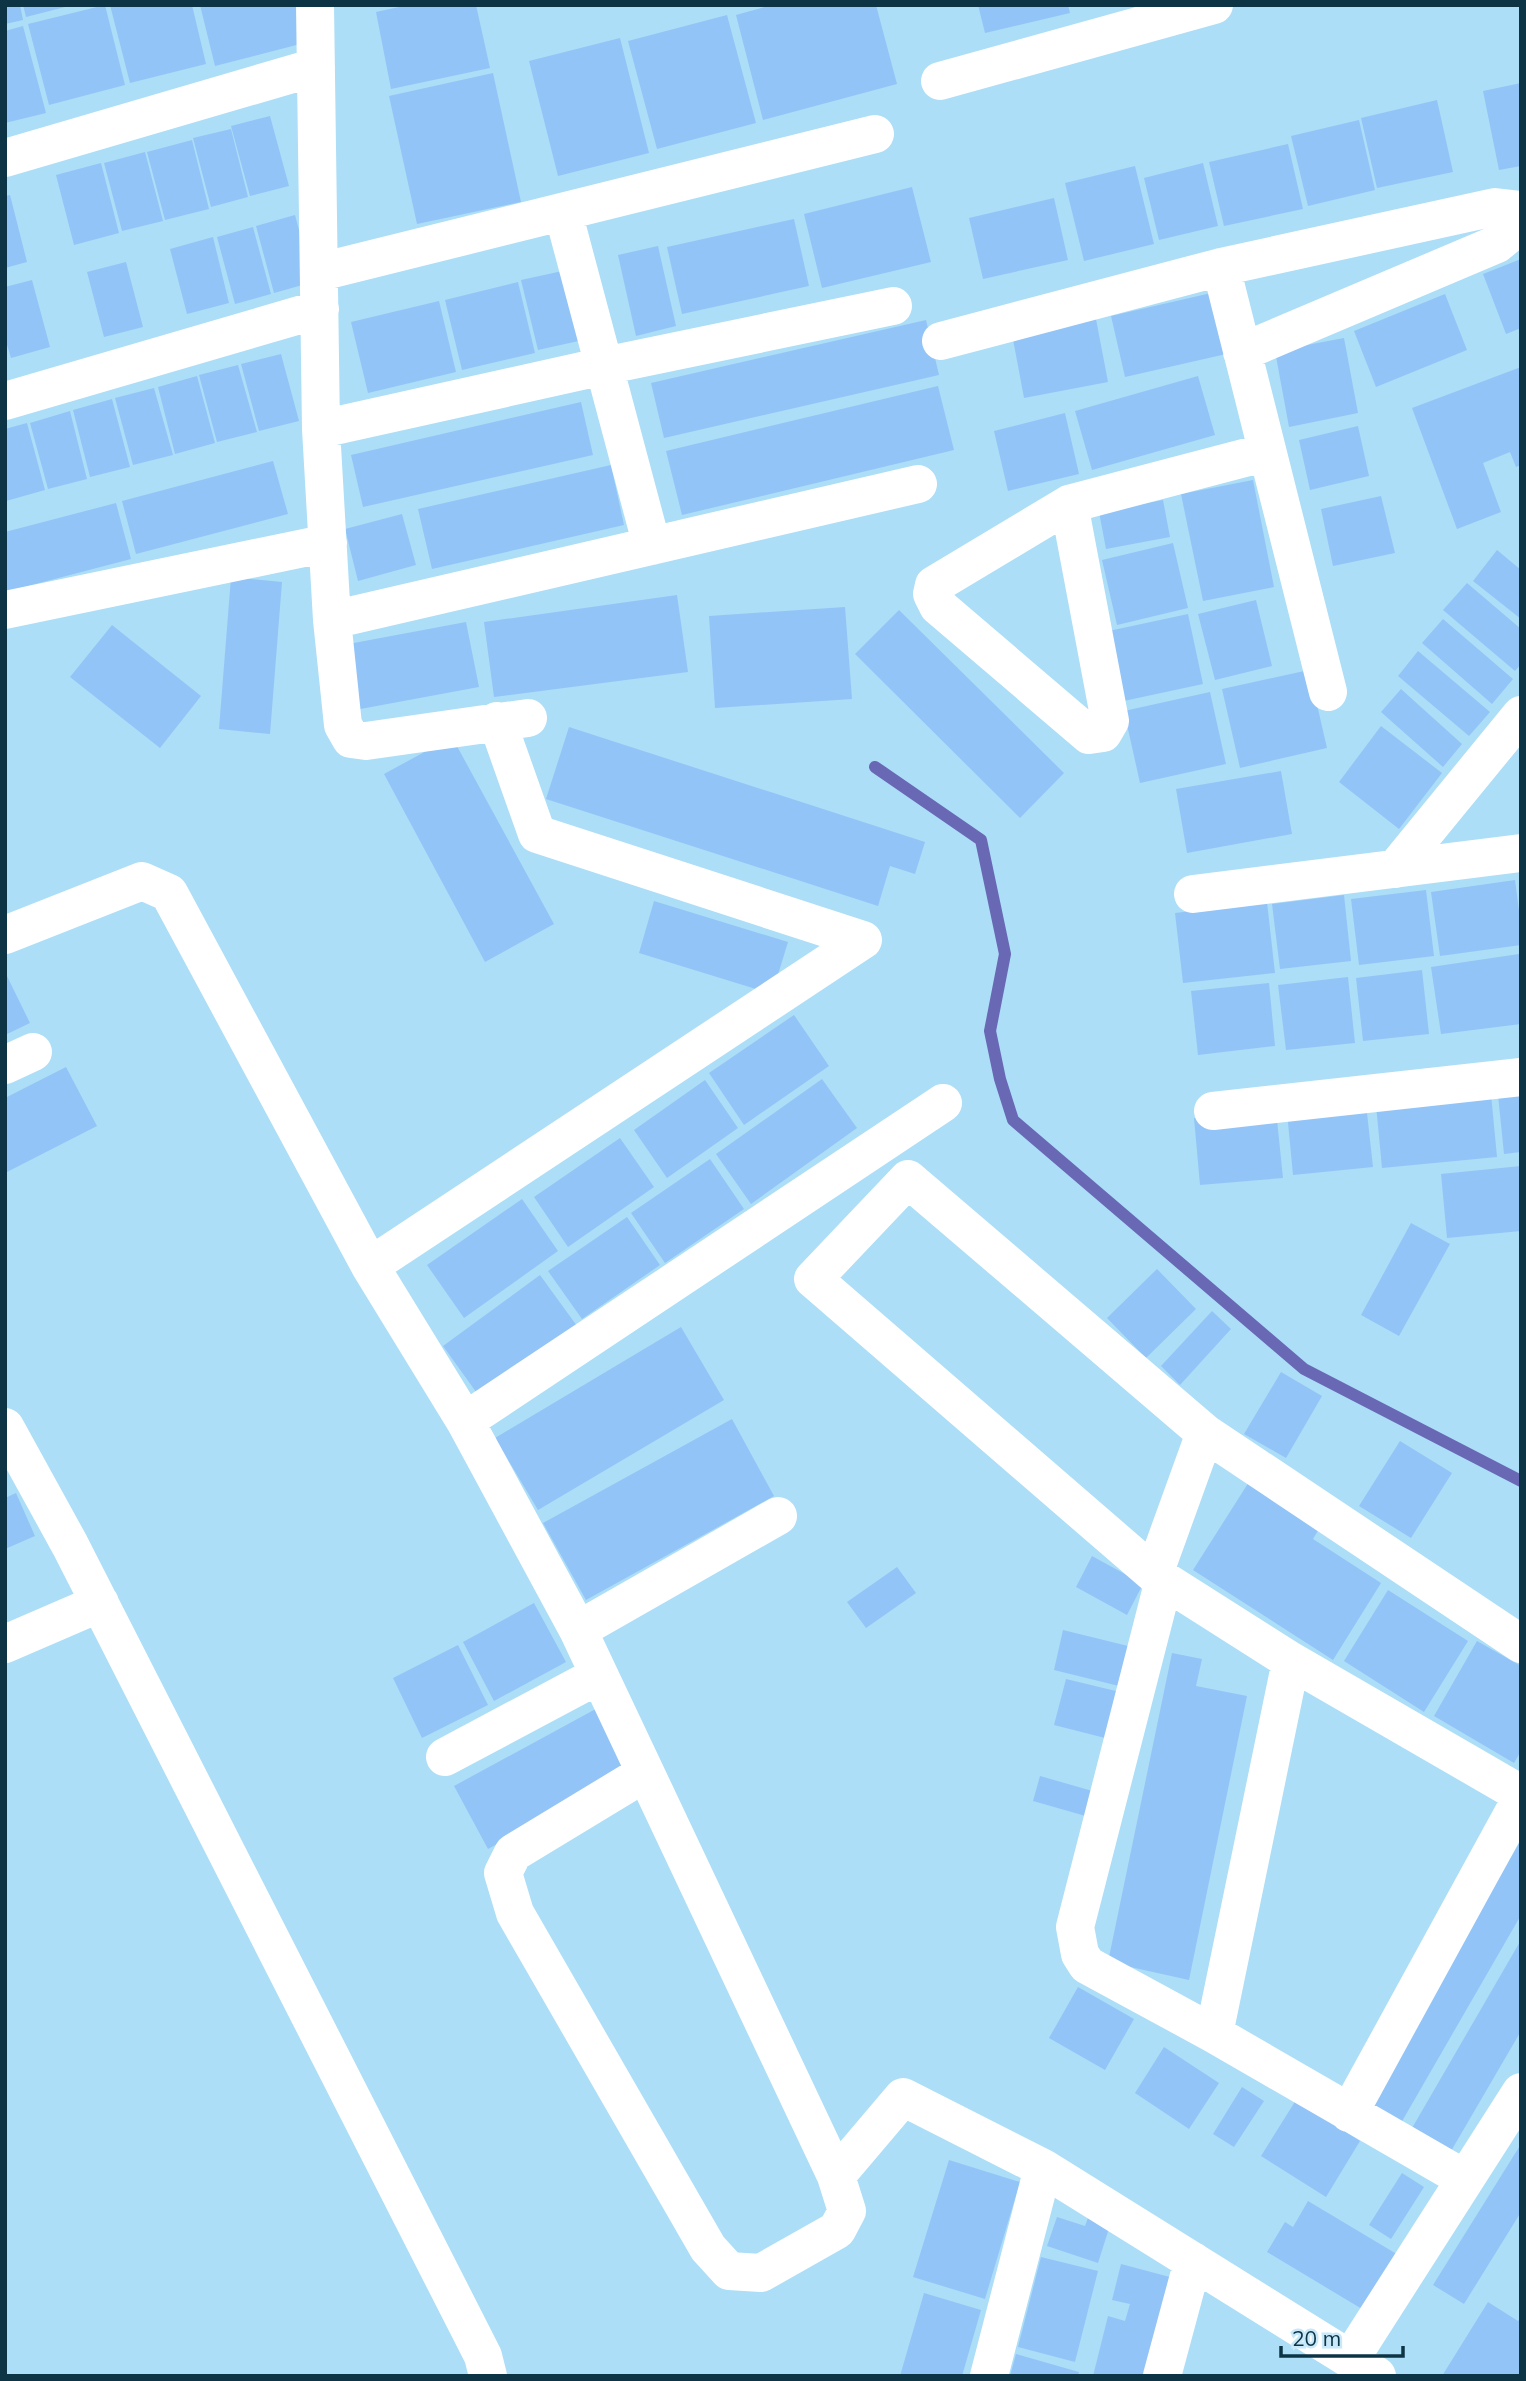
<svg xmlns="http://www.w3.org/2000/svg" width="1526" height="2381" font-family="Mulish,sans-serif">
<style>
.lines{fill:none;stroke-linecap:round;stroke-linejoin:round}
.stream{stroke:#6968b5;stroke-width:12}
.building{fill:#93c4f7}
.minor{stroke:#fff;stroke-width:38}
</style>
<rect width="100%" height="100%" fill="#acdef7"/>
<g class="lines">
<path class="stream" d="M875 767 981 840 1005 954 990 1031 1000 1079 1013 1120 1304 1369 1521 1481"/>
</g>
<path class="building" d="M5 5H20L23 20 5 24Z
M23 5H69V6L26 17Z
M105 5 125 85 49 105 28 24Z
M110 5H192L206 64 130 83Z
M200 5H299L308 42 215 66Z
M408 5H476L490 68 391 89 376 12Z
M772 5H876L897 84 763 120 736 15Z
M978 5H1068L1070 13 985 33Z
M727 15 756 123 657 149 628 41Z
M23 26 46 113 5 123V31Z
M620 38 649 153 558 176 529 61Z
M493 73 521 202 417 224 389 96Z
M1521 83V166L1499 170 1483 91Z
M1437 100 1453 172 1377 188 1361 118Z
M270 116 289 186 250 196 231 126Z
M1359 120 1375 190 1308 206 1291 136Z
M231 129 248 197 211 207 193 138Z
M192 140 209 209 165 220 147 152Z
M1288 144 1303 209 1224 226 1209 162Z
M145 152 163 221 122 231 104 163Z
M101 163 119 233 74 245 56 175Z
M1203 163 1218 226 1159 240 1144 178Z
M1135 166 1154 244 1084 261 1065 183Z
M912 187 931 262 822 288 804 214Z
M10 195 27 262 5 268V196Z
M1054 198 1068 260 983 279 969 218Z
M295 215 313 282 274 293 256 226Z
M794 219 809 286 682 314 667 247Z
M253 227 271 294 235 304 217 237Z
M213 237 229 303 187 314 170 249Z
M658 246 676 326 636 336 618 255Z
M1521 259V328L1506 334 1483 274Z
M126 262 143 327 104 337 87 272Z
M567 270 583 340 538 350 521 280Z
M32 280 50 347 11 358 5 338V287Z
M518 282 535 353 462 370 445 300Z
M1220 291 1235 352 1125 377 1111 316Z
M1445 294 1467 350 1376 387 1354 331Z
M439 301 456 372 368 393 351 322Z
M1096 319 1108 382 1024 398 1012 334Z
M926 320 939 375 664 438 651 383Z
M1344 338 1358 413 1289 427 1275 351Z
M281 354 299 421 259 431 241 364Z
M238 365 257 432 217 442 199 375Z
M1521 367V465L1516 467 1510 452 1483 463 1501 512 1457 529 1412 408Z
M197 376 215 443 175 454 158 387Z
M1198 376 1215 435 1092 470 1075 411Z
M938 386 954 450 682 515 666 451Z
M154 388 173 455 133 465 115 398Z
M112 399 130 467 90 477 73 410Z
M581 402 593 455 363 507 351 455Z
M70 411 87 479 48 489 30 423Z
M1065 413 1079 474 1008 491 994 431Z
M27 423 45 490 6 501 5 429Z
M1358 426 1369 476 1310 490 1299 440Z
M273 461 288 514 136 554 122 501Z
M611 465 624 525 432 569 418 509Z
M1253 480 1274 587 1203 601 1181 494Z
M1381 496 1395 553 1333 566 1321 509Z
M1163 500 1170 537 1106 549 1099 512Z
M116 503 131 559 5 592V532Z
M402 514 416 565 358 581 345 529Z
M1173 543 1188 608 1117 625 1102 560Z
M1497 550 1521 570V619L1473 581Z
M231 577 282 582 270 734 219 729Z
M1467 583 1521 629V664L1515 671 1443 610Z
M677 595 688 672 494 697 484 622Z
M1256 600 1272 666 1215 680 1198 614Z
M845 607 852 699 715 708 709 616Z
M899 610 1064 773 1020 818 855 654Z
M1188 614 1203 684 1119 702 1104 632Z
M1443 619 1513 679 1492 704 1422 643Z
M466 622 479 687 355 710 343 645Z
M112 625 201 696 160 748 70 677Z
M1418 651 1490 712 1469 736 1398 676Z
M1309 670 1327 748 1240 768 1222 689Z
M1401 689 1462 744 1443 767 1381 712Z
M1210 692 1226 764 1140 783 1124 711Z
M1381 726 1442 773 1399 829 1339 782Z
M569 727 925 842 915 874 890 866 878 906 546 799Z
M452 737 554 924 485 962 384 774Z
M1281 771 1292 834 1187 853 1176 789Z
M1515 880 1521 926V945L1440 956 1431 892Z
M1426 890 1434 956 1359 965 1351 899Z
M1344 895 1351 961 1280 969 1272 904Z
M654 901 788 942 772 994 639 953Z
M1267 902 1275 973 1183 983 1175 913Z
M1519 954 1521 1024 1441 1034 1431 967Z
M1422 970 1429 1034 1363 1041 1356 978Z
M5 972 30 1023 5 1035Z
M1348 977 1355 1043 1286 1050 1278 985Z
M1269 983 1275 1046 1198 1055 1191 991Z
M794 1015 829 1066 744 1125 709 1073Z
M66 1067 97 1126 5 1173V1098Z
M822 1079 857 1128 751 1204 716 1154Z
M705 1080 738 1128 667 1178 634 1130Z
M1521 1093V1152L1504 1154 1498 1095Z
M1491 1094 1497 1157 1382 1168 1376 1105Z
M1366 1104 1373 1167 1293 1175 1287 1112Z
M1276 1110 1283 1178 1200 1185 1194 1118Z
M620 1138 654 1187 568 1247 534 1197Z
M710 1159 744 1209 665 1263 631 1213Z
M1521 1166V1231L1447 1238 1441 1174Z
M522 1199 558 1251 464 1318 427 1265Z
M627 1217 660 1265 582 1319 548 1271Z
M1411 1223 1450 1244 1399 1336 1361 1315Z
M1157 1269 1196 1309 1146 1358 1107 1318Z
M540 1275 577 1326 479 1396 443 1346Z
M1212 1311 1231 1329 1180 1385 1161 1366Z
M681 1327 724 1400 538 1510 495 1438Z
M1281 1372 1322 1396 1286 1458 1244 1434Z
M732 1419 774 1496 586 1600 543 1523Z
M1400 1441 1452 1473 1411 1538 1359 1506Z
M1254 1474 1325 1519 1313 1539 1381 1583 1333 1660 1193 1570Z
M16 1493 35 1536 5 1549V1498Z
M1092 1556 1143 1584 1127 1615 1076 1587Z
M897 1567 916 1593 866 1628 847 1602Z
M1388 1590 1468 1641 1424 1712 1344 1661Z
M534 1603 566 1662 494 1701 463 1642Z
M1063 1630 1128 1646 1119 1686 1054 1670Z
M1477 1641 1521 1666V1751L1514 1763 1434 1716Z
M458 1645 488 1705 422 1738 393 1678Z
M1172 1653 1202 1659 1196 1686 1247 1696 1189 1980 1108 1962Z
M1066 1679 1120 1692 1109 1739 1054 1725Z
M603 1705 637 1767 488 1849 454 1786Z
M1040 1776 1103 1794 1096 1819 1033 1801Z
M1521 1840V1915L1397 2130 1365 2111Z
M1521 1940V2031L1447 2158 1408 2135Z
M1078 1987 1134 2019 1105 2070 1049 2038Z
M1164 2047 1219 2083 1189 2129 1135 2093Z
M1242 2087 1264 2101 1234 2147 1213 2134Z
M1296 2100 1360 2141 1326 2197 1261 2156Z
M1521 2144V2212L1464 2304 1433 2285Z
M949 2160 1020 2182 985 2299 913 2277Z
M1402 2173 1424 2187 1391 2239 1369 2225Z
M1308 2201 1400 2256 1367 2312 1267 2252 1285 2222 1293 2227Z
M1089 2215 1111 2222 1098 2263 1047 2246 1057 2217 1085 2226Z
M1041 2257 1098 2271 1075 2362 1018 2347Z
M1121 2264 1181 2280 1157 2376H1093L1108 2316 1125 2321 1130 2304 1112 2300Z
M924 2293 981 2310 962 2376H900Z
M1488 2302 1518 2321 1521 2317V2376H1442Z
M1016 2354 1079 2372 1078 2376H1010Z"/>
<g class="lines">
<path class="minor" d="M315 5 321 429 332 620 343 725 351 739 366 741 528 718
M940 81 1214 5
M5 158 316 67
M563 212 652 546
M1221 267 1328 692
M320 272 875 134
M941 341 1221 267 1495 207 1521 210
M1242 352 1497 244 1521 224
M5 401 320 309
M321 429 604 366 893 306
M1069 504 1110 721 1103 733 1089 735 938 606 932 594 934 585 1069 504 1267 452
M5 610 328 543
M332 620 918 484
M1395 869 1521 715
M1193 894 1521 853
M5 935 142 881 169 893 370 1266 465 1421 578 1630 836 2176 847 2211 837 2230 761 2273 729 2271 708 2248 515 1913 503 1873 513 1853 645 1773
M5 1065 33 1052
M1213 1111 1521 1077
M370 1266 863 940 537 834 497 721
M465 1421 943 1103
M5 1427 70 1545 483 2356 488 2376
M1154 1574 1205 1433
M1164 1580 1075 1927 1080 1954 1087 1965 1214 2034 1465 2179
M578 1630 778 1516
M5 1644 100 1603
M1521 1644 1205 1433 908 1179 813 1279 1154 1574 1291 1661 1521 1794
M445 1757 599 1675
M1214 2034 1291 1661
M1349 2113 1521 1799
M836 2176 903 2097 1043 2168 1377 2376
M1351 2358 1521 2092
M989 2376 1043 2168
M1162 2376 1193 2261"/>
</g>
<rect width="1526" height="2381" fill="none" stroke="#0d3445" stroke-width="14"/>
<path d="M1281 2346v10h122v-10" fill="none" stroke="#0d3445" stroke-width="3.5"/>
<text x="1292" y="2346" font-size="21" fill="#0d3445" stroke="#c8e9f9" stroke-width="5" paint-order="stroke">20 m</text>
</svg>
